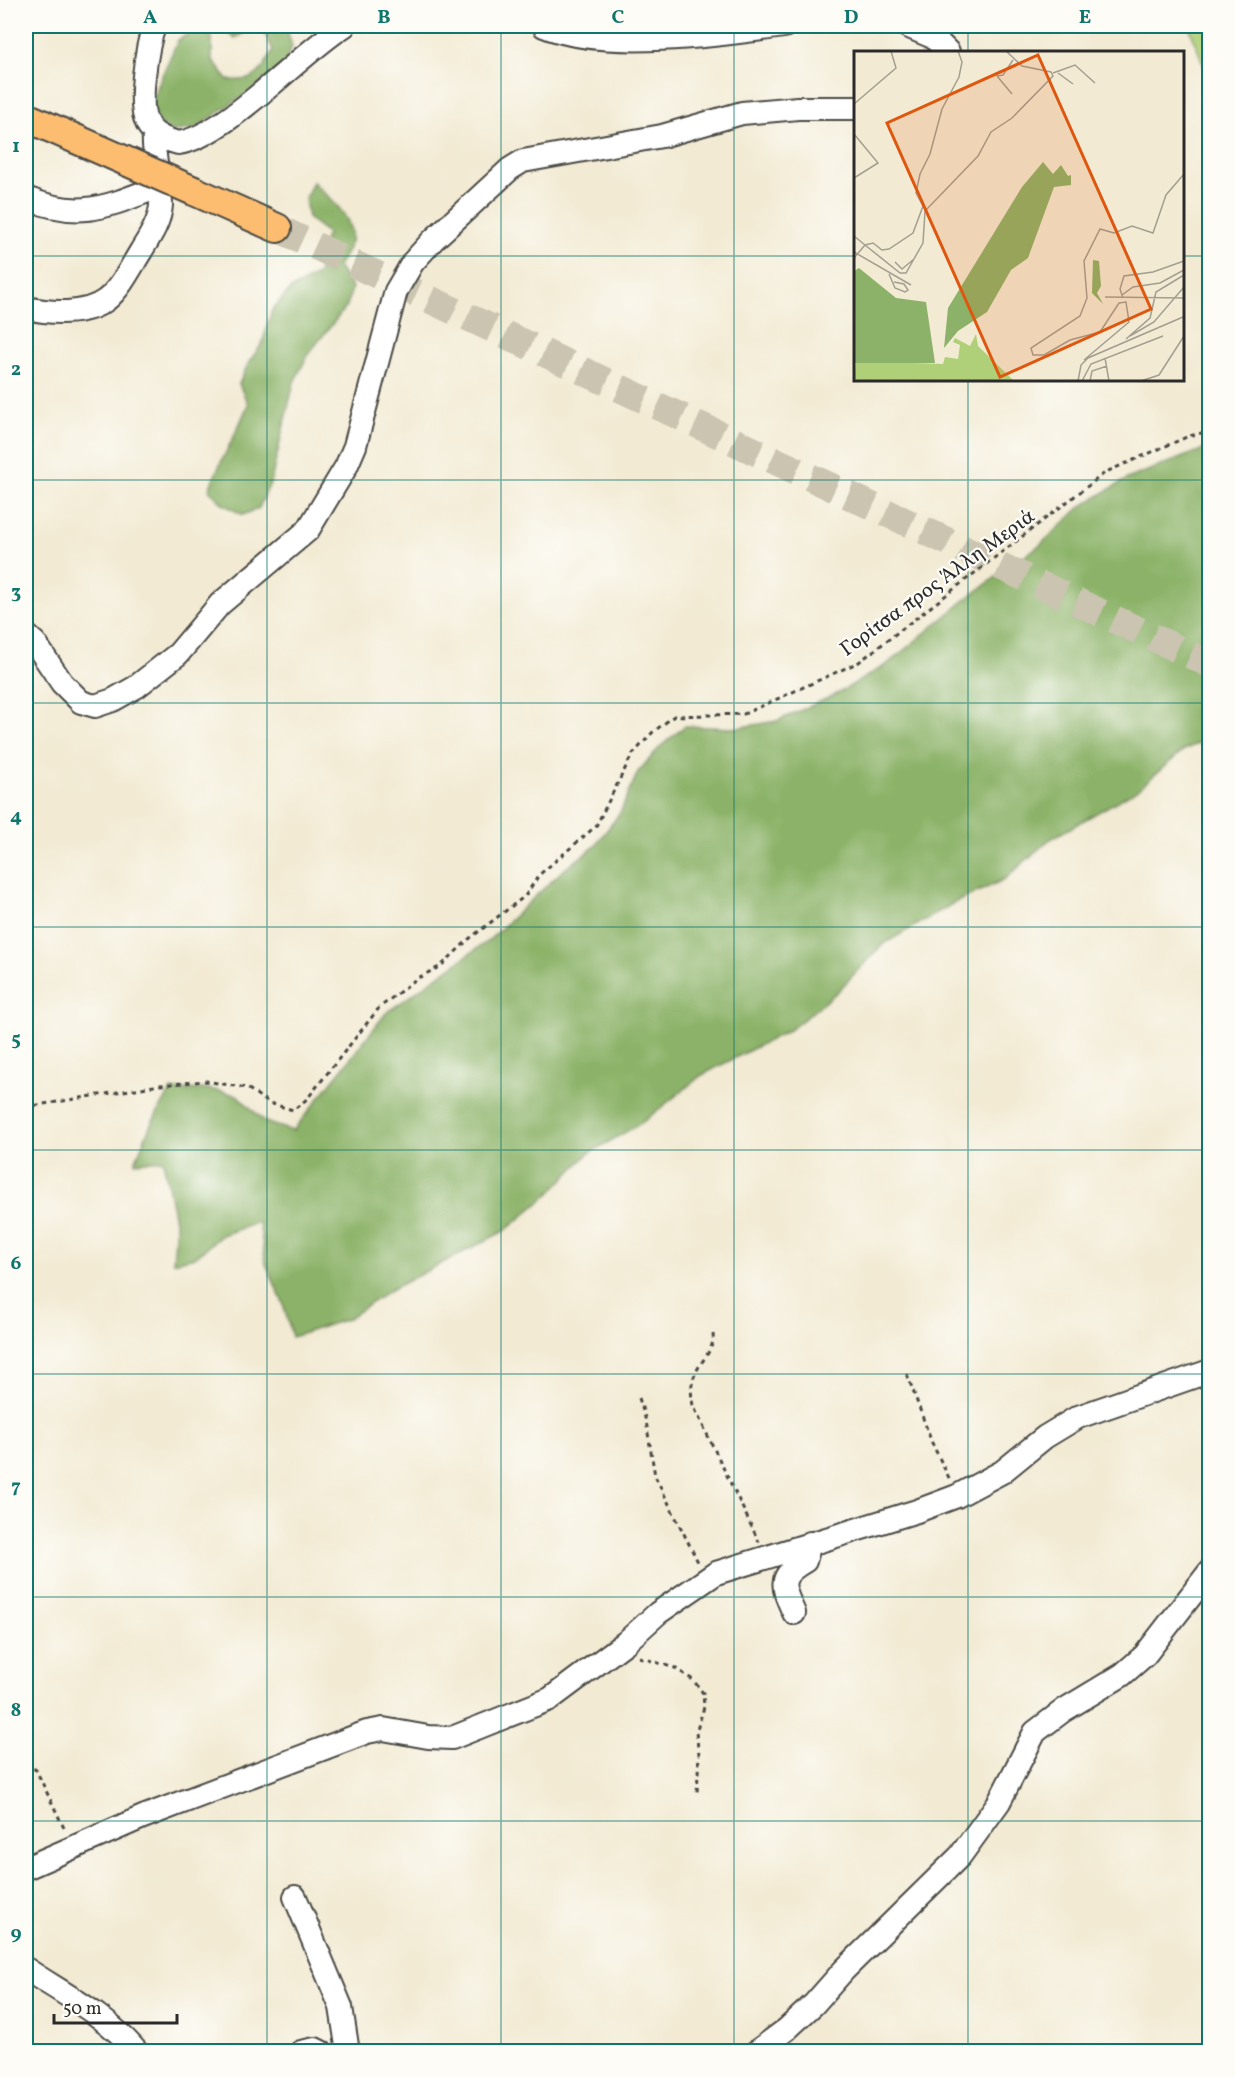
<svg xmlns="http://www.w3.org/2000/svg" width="1235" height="2077" font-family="Vollkorn,serif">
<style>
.green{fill:#afd078;stroke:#6d7e52;stroke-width:1.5}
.forest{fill:#8bb268;stroke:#5b6e4a;stroke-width:1.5}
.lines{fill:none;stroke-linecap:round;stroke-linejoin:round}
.major-tunnel{stroke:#cac4b1;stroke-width:28;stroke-dasharray:28 14;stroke-linecap:butt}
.minor-casing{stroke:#494844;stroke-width:26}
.major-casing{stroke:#494844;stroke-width:32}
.path{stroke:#494844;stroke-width:3;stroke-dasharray:4.5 4.5;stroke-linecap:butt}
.minor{stroke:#fff;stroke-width:22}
.major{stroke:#fcbd6f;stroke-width:28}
.major-bridge-casing{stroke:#494844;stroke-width:32;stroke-linecap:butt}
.major-bridge{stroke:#fcbd6f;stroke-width:28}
.grid{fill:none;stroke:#0f766e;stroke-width:1.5;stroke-opacity:0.55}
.labels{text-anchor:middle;stroke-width:4.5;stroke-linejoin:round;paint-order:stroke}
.street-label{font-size:21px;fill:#2b2b2b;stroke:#fdfcf7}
.inset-road{fill:none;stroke:#a29e90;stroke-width:1.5}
.view{fill:#df570e;fill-opacity:0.15;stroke:#df570e;stroke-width:3}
.inset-edge{fill:none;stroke:#2b2b2b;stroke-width:3}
.neatline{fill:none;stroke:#0f766e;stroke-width:2}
.grid-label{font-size:20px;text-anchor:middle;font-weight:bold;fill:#0f766e}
</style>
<rect width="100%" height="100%" fill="#fdfcf7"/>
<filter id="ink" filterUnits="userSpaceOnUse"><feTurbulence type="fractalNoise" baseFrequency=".0167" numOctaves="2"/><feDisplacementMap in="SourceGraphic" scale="12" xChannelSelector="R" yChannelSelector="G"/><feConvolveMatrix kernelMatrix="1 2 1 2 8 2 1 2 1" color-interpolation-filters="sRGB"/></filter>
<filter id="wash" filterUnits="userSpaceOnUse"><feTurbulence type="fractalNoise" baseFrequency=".008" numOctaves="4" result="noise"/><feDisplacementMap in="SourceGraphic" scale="24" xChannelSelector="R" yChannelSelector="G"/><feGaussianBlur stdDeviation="1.35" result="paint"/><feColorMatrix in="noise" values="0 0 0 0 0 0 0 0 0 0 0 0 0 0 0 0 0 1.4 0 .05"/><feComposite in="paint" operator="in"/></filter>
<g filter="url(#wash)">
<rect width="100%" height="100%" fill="#f2ead3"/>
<path class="green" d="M1189 26H1209V79L1207 74Z"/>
<path class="forest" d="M201 26 212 37V60L228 80C255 82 261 74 273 50L264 32 248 30 235 38 224 29 225 26H286L292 47 284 64 259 85 194 129 172 131 158 123 152 102 161 78 178 40Z
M313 182C328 197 355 217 351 241 349 249 342 259 338 267L352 288 347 306 309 353 294 382 271 481 259 508 243 515 223 504 209 490C220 460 237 434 248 404L239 384 249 362 262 344 272 310 291 289 319 274 318 259 327 233 308 218 305 199Z
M1209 447V738L1184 750 1137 790 1049 840 1005 879 952 904 882 945 837 992 791 1029 702 1075 643 1122 588 1154 549 1194 506 1230 392 1289 347 1319 292 1337 283 1303 266 1264 259 1222 222 1235 195 1257 173 1262 176 1226 163 1160 135 1162 151 1124 171 1090 209 1089 237 1095 265 1122 293 1131 386 1013 489 940 561 872 594 847 620 813 638 772 661 746 685 726 735 728 777 721 837 694 886 665 966 599 1041 544 1083 505 1127 479Z"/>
</g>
<g filter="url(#ink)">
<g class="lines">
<path class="major-tunnel" d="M277 228 1210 664"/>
<defs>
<path id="minor" d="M154 26C147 46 137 104 147 123 152 134 167 140 178 143 225 137 299 54 344 26
M544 26C602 51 721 35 784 26
M907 26 933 37 948 52
M26 198C80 220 106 207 158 187
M26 308C49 313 85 316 106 300 121 288 131 267 141 251 149 238 160 222 161 205 161 180 152 157 154 132
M26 635 35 643 62 683 81 702 95 706 113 700 136 687 178 654 220 604 308 530 346 467 355 446 396 291 413 262 433 240 510 169 523 161 662 136 742 113 798 108H856
M794 1613C782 1586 777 1577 805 1561L810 1543
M26 1868 143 1817 367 1732 383 1729 428 1737 452 1738 550 1699 625 1643 658 1613 716 1573 917 1511 957 1496 1002 1472 1045 1437 1078 1417 1210 1371
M295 1897 341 2007 348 2052
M26 1969C65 1995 106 2015 137 2052
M301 2052 315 2049 321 2052
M756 2052 787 2029 814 2004 844 1970 960 1856 999 1802 1035 1732 1064 1710 1122 1675 1145 1655 1210 1571"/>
<path id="major" d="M194 191 277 228"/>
</defs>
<use href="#minor" class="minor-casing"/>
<use href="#major" class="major-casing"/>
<path class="path" d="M26 1107 160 1085 206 1081 247 1088 269 1103 293 1110 307 1099 379 1008 416 979 441 966 469 939 525 896 539 875 596 826 632 755 653 732 674 716 744 714 859 662 1106 472 1189 436 1210 431
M713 1334C716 1358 684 1366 693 1405L759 1542
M907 1374 932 1443 950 1480
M639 1398 646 1421 655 1476 698 1562
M639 1657 675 1668 693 1680 703 1693 704 1707 696 1733 699 1754 697 1793
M26 1763 36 1770 65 1830"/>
<use href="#minor" class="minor"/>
<use href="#major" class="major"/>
<defs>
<path id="major-bridge" d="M26 117 194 191"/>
</defs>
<use href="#major-bridge" class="major-bridge-casing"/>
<use href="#major-bridge" class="major-bridge"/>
</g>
</g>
<path class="grid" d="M267 26V2052M501 26V2052M734 26V2052M968 26V52M26 256H856M1182 256H1210M968 380V2052M26 480H1210M26 703H1210M26 927H1210M26 1150H1210M26 1374H1210M26 1597H1210M26 1821H1210"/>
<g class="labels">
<g class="street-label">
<text transform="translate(937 582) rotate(-36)" y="7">Γορίτσα προς Άλλη Μεριά</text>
</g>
</g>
<g transform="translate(854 51)">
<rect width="330" height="330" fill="#f2ead3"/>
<path d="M122 283 124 295 160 330H0L2 310 89 313 91 306 104 308 106 294 99 291 101 287 116 295Z" fill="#afd078"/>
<path d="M189 111 199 123 207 114 214 125 217 124V134L200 136 174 207 157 219 133 261 104 280 90 297 94 257 168 136ZM239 209 245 210 247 235 243 242 249 253 238 242ZM5 217 42 247 72 251 81 312H0V220Z" fill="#8bb268"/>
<path class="inset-road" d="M199 22 221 14 241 32M204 22 219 33M158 43 143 25 149 24 159 9M0 53 42 17 37 0M0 83 24 112 0 127M0 185 11 194 0 207M11 194 46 222H52L69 192 71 160 124 105 137 81 158 67 199 25 197 21 168 15 152 0M11 194 19 192 28 199 35 198 59 182 69 155 62 142 66 123 76 103 88 58 105 26 108 11 104 0M0 201 57 234M41 211 48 218 60 208M35 223 41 237 51 241 54 239 50 233 40 231M268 244 279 236 306 232 330 219M251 246 330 247M269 247 266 238 270 225 299 221 330 210M276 285 300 271 330 236M272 288 296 267 302 241 330 224M251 307 255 330M230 309 275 271 272 251 265 252 246 281 216 289 190 304H179L177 297 226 265 233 247 230 210 246 178 260 182 278 175 299 182 312 144 330 123M224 330 227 314 234 307 329 266M228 330 237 313 309 285M236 330 238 320 253 315M287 330 305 324 330 285"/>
<path class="view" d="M184 4 297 258 146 326 33 72Z"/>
<rect width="330" height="330" class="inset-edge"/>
</g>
<rect width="1235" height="2077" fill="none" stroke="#fdfcf7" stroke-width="66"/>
<path d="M54 2014v9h123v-9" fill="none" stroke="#2b2b2b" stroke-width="3"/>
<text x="63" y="2014" font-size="18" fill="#2b2b2b" stroke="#fdfcf7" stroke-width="4.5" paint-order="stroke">50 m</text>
<rect x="33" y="33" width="1169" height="2011" class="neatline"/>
<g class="grid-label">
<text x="150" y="23">A</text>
<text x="384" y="23">B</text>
<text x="618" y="23">C</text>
<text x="851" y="23">D</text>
<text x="1085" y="23">E</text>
<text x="16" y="152">1</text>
<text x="16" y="375">2</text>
<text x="16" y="598">3</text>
<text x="16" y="822">4</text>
<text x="16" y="1045">5</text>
<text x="16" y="1269">6</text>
<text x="16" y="1492">7</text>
<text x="16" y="1716">8</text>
<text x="16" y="1939">9</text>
</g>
</svg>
